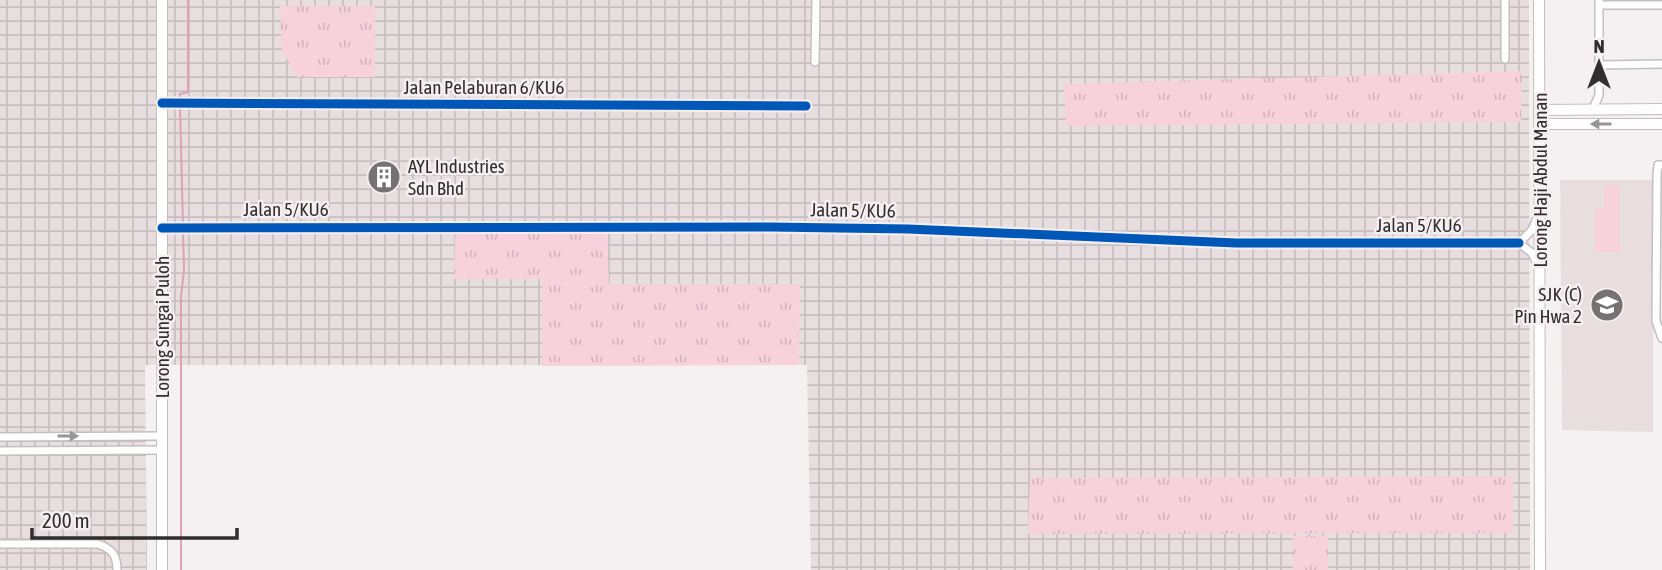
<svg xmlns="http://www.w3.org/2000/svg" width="1662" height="570" font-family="'Asap Condensed',sans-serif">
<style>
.built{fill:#e8dee0}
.industrial{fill:url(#industrial-grid)}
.grass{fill:url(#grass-tufts)}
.pitch{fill:#f7d2dc}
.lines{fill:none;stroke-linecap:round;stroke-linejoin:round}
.stream{stroke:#dca3b3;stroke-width:2}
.street-casing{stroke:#c3bfc0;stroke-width:10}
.secondary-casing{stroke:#c3bfc0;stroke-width:12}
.street{stroke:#fefdfd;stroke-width:7}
.secondary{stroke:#fefdfd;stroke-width:10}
.cycleway-casing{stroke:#f6eff1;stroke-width:13}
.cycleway{stroke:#0057b8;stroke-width:9}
.oneway{fill:#989696}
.labels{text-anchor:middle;stroke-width:5;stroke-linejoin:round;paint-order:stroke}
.street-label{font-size:19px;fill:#312e2f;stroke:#f6eff1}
.poi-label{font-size:19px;fill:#312e2f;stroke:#f6eff1;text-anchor:start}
</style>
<defs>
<pattern id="industrial-grid" width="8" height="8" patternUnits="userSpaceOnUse" patternTransform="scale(1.75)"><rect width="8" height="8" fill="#e8dee0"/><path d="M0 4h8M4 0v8" fill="none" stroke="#c7bfc0"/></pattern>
<pattern id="grass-tufts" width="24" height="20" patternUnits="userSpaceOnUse" patternTransform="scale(1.75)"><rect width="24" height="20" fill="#f7d2dc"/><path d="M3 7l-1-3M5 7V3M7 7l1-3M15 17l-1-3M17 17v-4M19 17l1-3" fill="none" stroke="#d4b5bd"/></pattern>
</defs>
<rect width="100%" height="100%" fill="#f5f0f2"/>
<path class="built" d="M1560 180H1653V432L1562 430Z"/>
<path class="industrial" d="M0 0H1529L1530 570H811L807 365H145L147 570H0Z"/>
<path class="grass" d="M280 6H375V77H297L282 51Z
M1522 71 1521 122 1066 126 1064 84Z
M607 231 609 284H800L799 365 542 366V279H454L455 234Z
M1513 476V533L1028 534 1030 478Z
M1293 536H1328V570H1293Z"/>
<path class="pitch" d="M1604 185H1620V252H1595V208H1604Z"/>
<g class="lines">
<path class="stream" d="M180 100V94L188 92V0
M180 106 183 226
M181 570V296L184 271 183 232"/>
<defs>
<path id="street" d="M1599 5H1662
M1505 59V0
M815 62 816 0
M1599 65 1662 64
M162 103 806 106
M1593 109 1599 95V0
M1662 165H1658L1657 175 1656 321 1662 338
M162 228 770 227 908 229 1236 243H1519
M1519 243 1532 230 1537 218
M1519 243 1532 253 1538 266
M0 437 162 436
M0 451 162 450
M0 544H98C112 549 117 555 117 570"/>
<path id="secondary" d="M1539 0 1540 570
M1539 110 1662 109
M1539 124H1662
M162 570V0"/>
</defs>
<use href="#street" class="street-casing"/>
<use href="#secondary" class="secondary-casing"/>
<use href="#street" class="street"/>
<use href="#secondary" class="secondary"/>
<defs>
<path id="cycleway" d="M162 103 806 106
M162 228 770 227 908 229 1236 243H1519"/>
</defs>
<use href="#cycleway" class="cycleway-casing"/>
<use href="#cycleway" class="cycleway"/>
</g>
<defs><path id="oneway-solid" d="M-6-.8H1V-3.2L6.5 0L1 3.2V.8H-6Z" transform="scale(1.75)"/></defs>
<g class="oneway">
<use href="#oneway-solid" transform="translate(1601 124) rotate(-180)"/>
<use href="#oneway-solid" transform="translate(68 436)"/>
</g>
<defs>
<symbol id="building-disc" viewBox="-11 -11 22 22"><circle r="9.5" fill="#767273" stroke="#f6eff1"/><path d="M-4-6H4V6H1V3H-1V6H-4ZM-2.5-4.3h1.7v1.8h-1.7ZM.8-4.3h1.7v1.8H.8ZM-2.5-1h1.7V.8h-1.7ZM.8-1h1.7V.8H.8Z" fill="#fff"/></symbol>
<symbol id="school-disc" viewBox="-11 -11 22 22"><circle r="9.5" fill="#767273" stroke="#f6eff1"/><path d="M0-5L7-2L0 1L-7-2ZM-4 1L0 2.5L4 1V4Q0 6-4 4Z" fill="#fff"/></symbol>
</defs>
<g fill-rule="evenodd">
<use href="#building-disc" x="365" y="158" width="38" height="38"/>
<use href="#school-disc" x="1588" y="286" width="38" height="38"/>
</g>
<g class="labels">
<g class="street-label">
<text x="484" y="94">Jalan Pelaburan 6/KU6</text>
<text transform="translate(1540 180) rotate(-90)" y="7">Lorong Haji Abdul Manan</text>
<text x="286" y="216">Jalan 5/KU6</text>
<text transform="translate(853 210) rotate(1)" y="7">Jalan 5/KU6</text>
<text x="1419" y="232">Jalan 5/KU6</text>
<text transform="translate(162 327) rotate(-90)" y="7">Lorong Sungai Puloh</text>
</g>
<g class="poi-label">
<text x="408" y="173">AYL Industries<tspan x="408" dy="22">Sdn Bhd</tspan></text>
<text x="1582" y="301" text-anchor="end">SJK (C)<tspan x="1582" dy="22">Pin Hwa 2</tspan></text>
</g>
</g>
<g transform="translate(1599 63)" stroke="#f6eff1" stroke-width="5" paint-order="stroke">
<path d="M0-5L12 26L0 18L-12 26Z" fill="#312e2f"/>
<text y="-10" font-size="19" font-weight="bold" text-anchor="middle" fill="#312e2f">N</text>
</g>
<path d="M32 528v10h205v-10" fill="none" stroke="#312e2f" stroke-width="3.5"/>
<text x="42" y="528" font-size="21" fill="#312e2f" stroke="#f6eff1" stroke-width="5" paint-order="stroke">200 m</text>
</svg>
